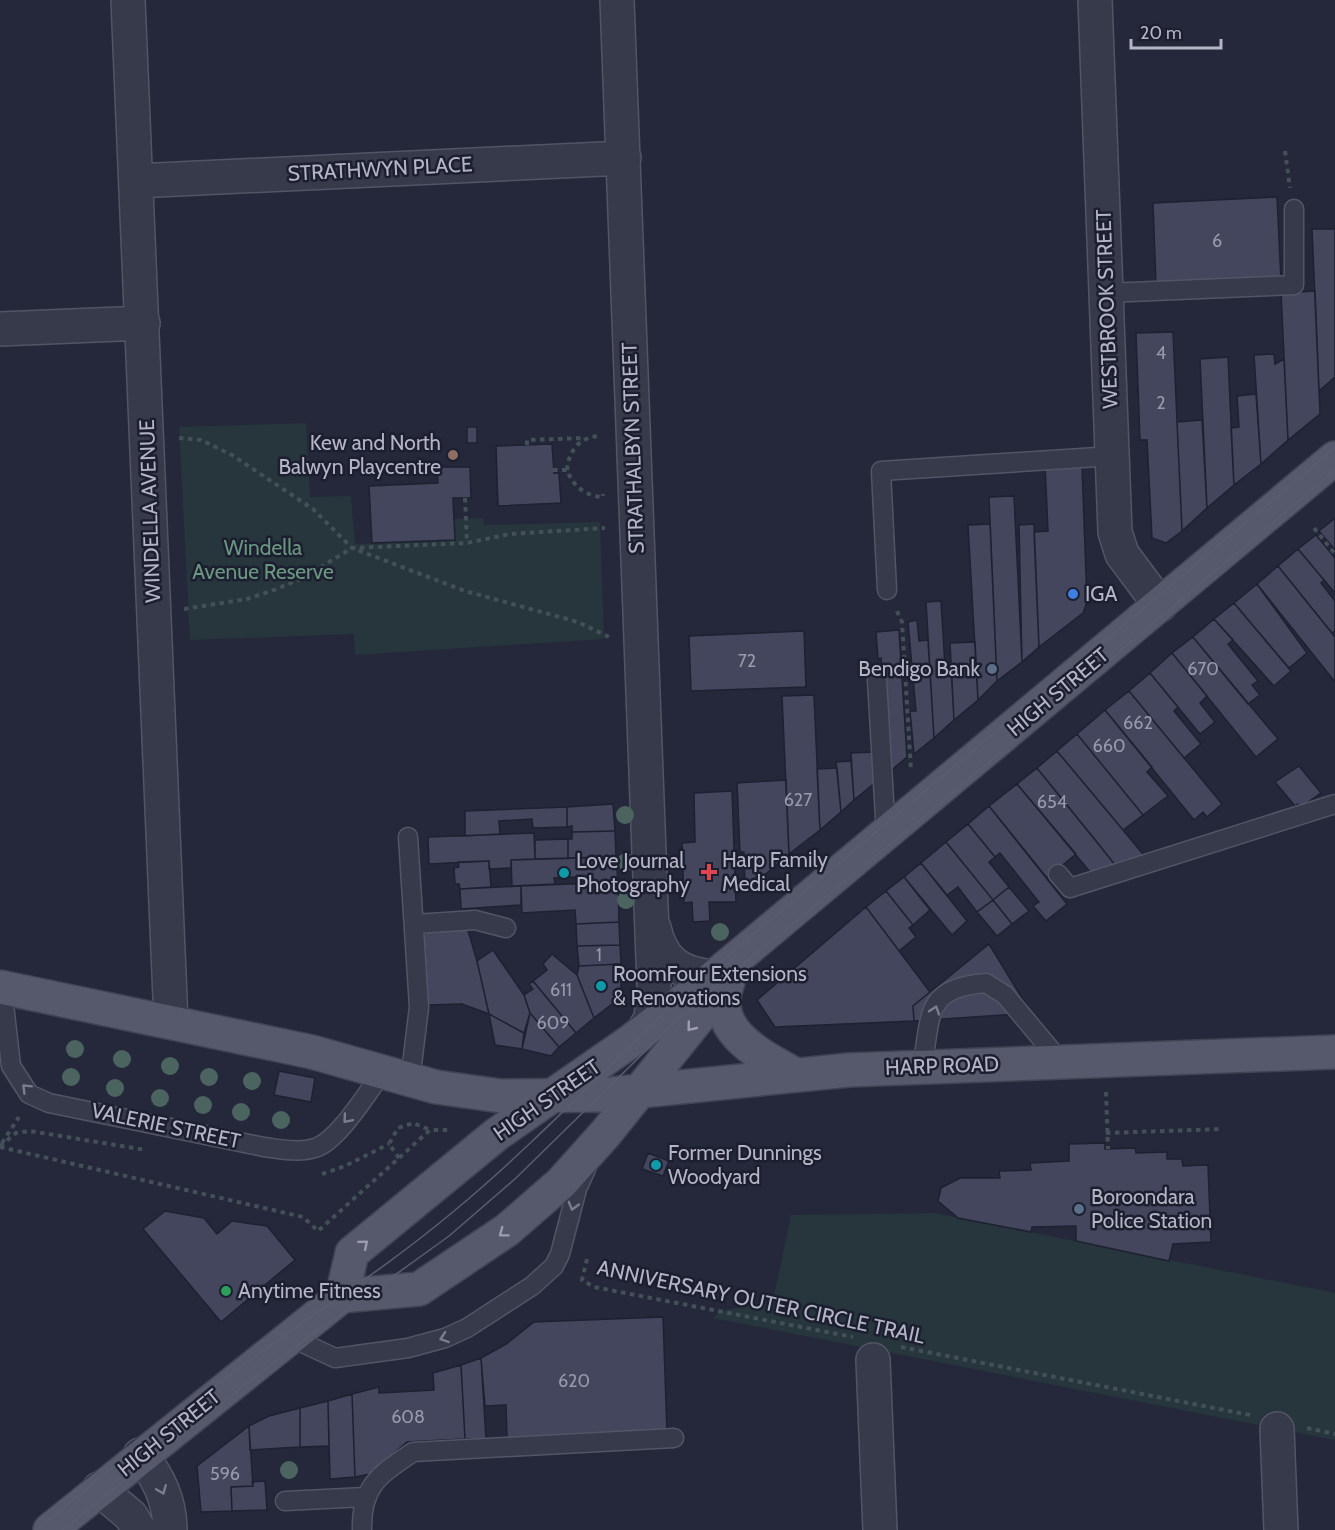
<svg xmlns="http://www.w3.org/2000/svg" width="1335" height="1530" font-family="Cabin,sans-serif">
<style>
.green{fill:#27353c}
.building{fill:#43465c;stroke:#1e2131;stroke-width:1.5}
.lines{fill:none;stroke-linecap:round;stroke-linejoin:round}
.service-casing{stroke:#525565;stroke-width:21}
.minor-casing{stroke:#525565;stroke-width:36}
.primary-casing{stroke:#404353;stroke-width:36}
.path{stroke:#435058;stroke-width:4;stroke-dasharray:4.5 4.5;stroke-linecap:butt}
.service{stroke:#373a4b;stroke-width:18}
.minor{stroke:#373a4b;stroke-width:33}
.primary{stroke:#55596b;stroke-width:33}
.tram{stroke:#595d71;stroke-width:1.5}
.tree{fill:#4b6460}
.oneway{stroke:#7b7e8f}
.oneway2{stroke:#9c9eaf}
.education-dot{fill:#8d6e63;stroke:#1c1f2f;stroke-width:2}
.shop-dot{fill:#3f7fe0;stroke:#1c1f2f;stroke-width:2}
.service-dot{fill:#5c6f8a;stroke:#1c1f2f;stroke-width:2}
.health-dot{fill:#e0444e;stroke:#1c1f2f;stroke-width:2}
.culture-dot{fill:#0f9aa8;stroke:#1c1f2f;stroke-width:2}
.leisure-dot{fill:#2e9e5b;stroke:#1c1f2f;stroke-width:2}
.labels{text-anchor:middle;stroke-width:5;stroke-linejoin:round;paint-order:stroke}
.number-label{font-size:18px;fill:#9799ac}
.street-label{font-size:21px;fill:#b3b5c6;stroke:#1c1f2f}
.poi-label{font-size:21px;fill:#b3b5c6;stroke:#1c1f2f;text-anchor:start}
.park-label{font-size:21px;fill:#6b9680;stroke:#1c1f2f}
</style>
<rect width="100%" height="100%" fill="#24283a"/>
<path class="green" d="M306 423 310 497 351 496 355 544 455 540 454 519 483 518 484 525 600 522 604 639 355 655 354 634 190 640 179 427Z
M935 1213 1335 1293V1440L713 1318 720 1311 773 1300 791 1215Z"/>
<path class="building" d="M1277 197 1281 280 1156 285 1153 203Z
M1312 229H1335V377L1319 391Z
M1315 291 1320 414 1288 440 1281 293Z
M1173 332 1182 531 1166 543 1152 538 1147 440H1140L1136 333Z
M1274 354 1275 364 1284 359 1288 440 1261 464 1254 355Z
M1228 357 1234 485 1207 508 1200 359Z
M1256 394 1261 464 1234 485 1231 428 1239 427 1237 396Z
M1202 420 1207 508 1182 531 1177 422Z
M467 427H477V443H467Z
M552 444 554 473H559L561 503 498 506 496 446Z
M1082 465 1087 602 1083 613 1039 647 1034 532 1048 531 1045 466Z
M437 467H470L471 498H453L455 540 372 543 369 486 438 483Z
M1014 496 1022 662 997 681 989 497Z
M1335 518V550L1319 531Z
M990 524 997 681 978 700 968 525Z
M1034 524 1039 647 1022 662 1019 525Z
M1316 535 1335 558V593L1298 549Z
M1298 549 1324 580 1321 583 1335 601V631L1332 633 1278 566Z
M1278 566 1335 637V682L1257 584Z
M1257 584 1307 653 1289 668 1234 603Z
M941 601 945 666H951L954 720 934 738 926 602Z
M1234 603 1291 671 1274 686 1214 619Z
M1214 619 1233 640 1228 644 1258 681 1252 685 1260 695 1248 704 1193 637Z
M917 620 919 641 928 640 934 738 914 754 910 711H916L908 622Z
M899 630 907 757 887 774 881 658 878 659 876 632Z
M804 631 806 687 691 691 689 636Z
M1193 637 1278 739 1256 757 1172 653Z
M975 642 978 700 954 720 950 643Z
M1172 653 1207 696 1200 703 1215 722 1200 734 1150 673Z
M1150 673 1178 707 1174 711 1201 744 1184 758 1129 691Z
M1129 691 1222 804 1207 817 1203 812 1194 820 1105 710Z
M814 695 820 830 789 854 782 696Z
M1105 710 1152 767 1147 772 1168 796 1143 815 1077 734Z
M1077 734 1143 815 1123 830 1057 751Z
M1057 751 1148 860 1116 866 1037 768Z
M875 752 877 781 854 800 851 753Z
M851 761 854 800 841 812 836 762Z
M1299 766 1321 793 1301 807 1298 804 1295 806 1275 782Z
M837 768 841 812 820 830 817 769Z
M1037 768 1092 836 1116 866 1090 872 1017 784Z
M786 780 789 854 745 892 744 852H740L737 783Z
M1017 784 1076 854 1047 878 989 806Z
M732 791 736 902H709L710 921 693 922 692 902 684 903 682 843 695 842 694 793Z
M613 804 615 831 572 832V826L567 827V807Z
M989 806 1067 904 1046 921 1033 906 1039 902 1000 853 995 857 968 824Z
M567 807V827L533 828 532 819 499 821 500 834 465 836V811Z
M968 824 995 857 989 862 1009 887 993 900 946 842Z
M615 831 616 857 568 858V839H572V832Z
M534 833 535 859 511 860V868L489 869V861L429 864 428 837Z
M568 839V858L535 859V840Z
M946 842 993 900 977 912 958 887 947 895 921 863Z
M616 857 618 882 579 883V877L554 878 555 884 512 886 511 860Z
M489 861 491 887 460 889 459 884H455L454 868 459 867 458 862Z
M921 863 967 921 952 935 904 877Z
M904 877 930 910 913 925 886 891Z
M618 882 619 922 576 924 575 910 522 913 521 886Z
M521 886V905L461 909 460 889Z
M1009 887 1029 911 1012 924 993 900Z
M886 891 913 925 909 928 916 937 899 951 866 907Z
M993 900 1012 924 997 936 977 912Z
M866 907 930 992 913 1006 914 1021 775 1027 757 1000Z
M619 922 620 945 577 946 576 924Z
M467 927 477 961 489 1014 462 1004 427 1005 423 935 432 928Z
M989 944 1031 1013 914 1021 913 1006Z
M620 945 621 964 579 966 577 946Z
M493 950 524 995 530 1013 524 1033 489 1014 477 961Z
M552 954 577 975 594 1018 576 1033 533 981 547 970 543 964Z
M621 964V997L594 1018 577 975 579 966Z
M533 981 576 1033 559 1047 530 1013 524 995 533 989 529 984Z
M530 1013 559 1047 551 1056 522 1049Z
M489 1014 524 1033 522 1049 495 1045Z
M279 1071 315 1078 311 1102 274 1095Z
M1105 1143V1149L1135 1148 1136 1153 1167 1152V1159H1182L1183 1166 1208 1165 1211 1242 1173 1244 1169 1261 1076 1241V1226L1032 1227 1031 1232 958 1218 938 1201 941 1188 960 1178H1000L999 1171 1031 1170 1030 1163 1069 1161V1144Z
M648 1153 669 1161 663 1176 642 1169Z
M165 1211 204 1218 217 1234 232 1221 267 1226 295 1260 221 1322 143 1229Z
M663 1317 667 1431 507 1438 506 1405 485 1406 481 1358 506 1344 534 1322Z
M481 1358 486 1439H465L461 1365Z
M461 1365 465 1439 407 1442 370 1474 355 1477 352 1394 379 1387V1393L434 1390 433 1373Z
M352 1394 355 1477 330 1479 328 1401Z
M328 1401 329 1446 300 1447V1408Z
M300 1408V1447L250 1450 249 1426 269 1416Z
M249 1426 253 1486 231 1487 232 1511 201 1512 197 1466Z
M265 1481 267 1510 232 1511 231 1487 253 1486 252 1482Z"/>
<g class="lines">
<defs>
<path id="service" d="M1107 293 1294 285V209
M887 590 881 471 1113 456
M877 680 886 834
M408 837 419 1007 410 1081
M1058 874 1070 888 1335 804
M415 924 475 920 506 928
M2 987 11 1066 29 1094 49 1103 264 1147C280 1149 299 1153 315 1148 338 1141 367 1093 382 1073
M922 1067C932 1015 923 988 986 983L1005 995 1060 1061
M290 1337 335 1358 408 1348 445 1338 467 1328 532 1286 554 1266 560 1254 577 1189 587 1167
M285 1501 365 1497
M362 1530C361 1486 379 1475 413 1452L674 1438"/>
<path id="minor" d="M128 0 171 1022
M617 0 654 986 651 1018 643 1032
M1095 0 1115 532 1122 554 1160 605
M136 181 624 158
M0 329 143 323
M654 928C662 962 680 974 714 977
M873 1360 880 1530
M1277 1429 1281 1530
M140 1455C159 1477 170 1501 170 1530
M99 1489 131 1516 139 1530"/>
<path id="primary" d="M728 982C709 1031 760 1055 796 1075
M0 987 312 1052 436 1087 501 1096 601 1095 849 1070 1335 1052
M342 1296 352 1253 497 1134 631 1041 714 977 1335 458
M50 1530 342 1296 419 1289 507 1230 561 1183 605 1134 724 986"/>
</defs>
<use href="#service" class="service-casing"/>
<use href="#minor" class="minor-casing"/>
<use href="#primary" class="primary-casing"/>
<path class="path" d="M1285 151 1290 188
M179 438 201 440 232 455 313 509 352 548 465 591 578 622 609 637
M527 445V440L585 438
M553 470H567C573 486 585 496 603 497V494
M567 470C569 449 581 436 601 436
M465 498 467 543
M1314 528 1335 554
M184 609 247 599 274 590 303 578 352 548 467 543 510 534 605 528
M897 611 902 622 911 771
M1106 1092 1108 1149
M1106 1133 1223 1129
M2 1143 19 1117
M0 1146 16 1133 30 1131 146 1150
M0 1147 303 1217 318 1231 430 1130H451
M399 1158 389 1144 398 1128 413 1123 430 1130
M322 1174 345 1166 389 1144
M587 1259 582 1280 594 1287 853 1337
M901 1347 1250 1415
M1307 1428 1335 1434"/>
<use href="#service" class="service"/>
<use href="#minor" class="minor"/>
<use href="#primary" class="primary"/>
<path class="tram" d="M37 1530C103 1475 169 1420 238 1369 310 1316 385 1269 454 1211 542 1138 619 1053 704 976L1335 448
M62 1530 266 1368 449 1236 516 1178 667 1030 723 980 924 817 1335 470"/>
</g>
<g class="tree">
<circle cx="625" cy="815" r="9"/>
<circle cx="626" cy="862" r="9"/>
<circle cx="626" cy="900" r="9"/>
<circle cx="720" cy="932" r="9"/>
<circle cx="75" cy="1049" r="9"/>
<circle cx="122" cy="1059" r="9"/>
<circle cx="170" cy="1066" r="9"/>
<circle cx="71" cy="1077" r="9"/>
<circle cx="209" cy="1077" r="9"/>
<circle cx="252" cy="1081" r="9"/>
<circle cx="115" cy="1088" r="9"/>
<circle cx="160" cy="1098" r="9"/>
<circle cx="203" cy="1105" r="9"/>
<circle cx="241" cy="1112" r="9"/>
<circle cx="281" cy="1120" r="9"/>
<circle cx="289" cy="1470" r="9"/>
</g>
<defs><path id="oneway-chevron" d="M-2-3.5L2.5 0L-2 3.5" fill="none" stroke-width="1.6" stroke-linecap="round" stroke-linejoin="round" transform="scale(1.5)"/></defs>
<g class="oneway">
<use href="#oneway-chevron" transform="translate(935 1010) rotate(-72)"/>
<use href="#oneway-chevron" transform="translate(26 1088) rotate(-135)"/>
<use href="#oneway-chevron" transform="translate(347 1119) rotate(130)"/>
<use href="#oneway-chevron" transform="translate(573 1206) rotate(105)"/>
<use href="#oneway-chevron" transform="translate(444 1338) rotate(161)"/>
<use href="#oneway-chevron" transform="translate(162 1490) rotate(68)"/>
</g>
<g class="oneway2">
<use href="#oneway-chevron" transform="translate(691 1027) rotate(129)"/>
<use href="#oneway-chevron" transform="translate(503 1233) rotate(143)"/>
<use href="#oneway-chevron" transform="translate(364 1244) rotate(-40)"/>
</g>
<circle class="education-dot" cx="453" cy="455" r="6"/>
<circle class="shop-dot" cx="1073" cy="594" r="6"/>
<g class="service-dot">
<circle cx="992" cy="669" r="6"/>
<circle cx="1079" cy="1209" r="6"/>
</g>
<path class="health-dot" d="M706 863h6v6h6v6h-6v6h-6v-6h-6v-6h6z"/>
<g class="culture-dot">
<circle cx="564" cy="873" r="6"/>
<circle cx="601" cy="986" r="6"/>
<circle cx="656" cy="1165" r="6"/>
</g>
<circle class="leisure-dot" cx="226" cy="1291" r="6"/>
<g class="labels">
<g class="number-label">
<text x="1217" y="247">6</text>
<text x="1161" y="359">4</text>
<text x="1161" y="409">2</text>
<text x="747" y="667">72</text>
<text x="1203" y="675">670</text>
<text x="1138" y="729">662</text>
<text x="1109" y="752">660</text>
<text x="798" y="806">627</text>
<text x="1052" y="808">654</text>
<text x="599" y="961">1</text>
<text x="561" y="996">611</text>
<text x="553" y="1029">609</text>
<text x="574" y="1387">620</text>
<text x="408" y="1423">608</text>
<text x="225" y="1480">596</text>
</g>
<g class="street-label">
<text transform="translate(380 169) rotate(-3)" y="7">STRATHWYN PLACE</text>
<text transform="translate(1107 309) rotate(-92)" y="7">WESTBROOK STREET</text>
<text transform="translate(633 448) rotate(-92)" y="7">STRATHALBYN STREET</text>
<text transform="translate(150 511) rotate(-92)" y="7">WINDELLA AVENUE</text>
<text transform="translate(1058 692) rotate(-40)" y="7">HIGH STREET</text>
<text transform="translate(942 1066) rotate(-2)" y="7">HARP ROAD</text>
<text transform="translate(547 1100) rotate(-35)" y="7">HIGH STREET</text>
<text transform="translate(166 1126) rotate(12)" y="7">VALERIE STREET</text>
<text transform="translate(761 1302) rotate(12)" y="7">ANNIVERSARY OUTER CIRCLE TRAIL</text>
<text transform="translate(169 1433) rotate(-39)" y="7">HIGH STREET</text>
</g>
<g class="poi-label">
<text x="441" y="450" text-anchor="end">Kew and North<tspan x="441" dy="24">Balwyn Playcentre</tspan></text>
<text x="1085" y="601">IGA</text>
<text x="980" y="676" text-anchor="end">Bendigo Bank</text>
<text x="722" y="867">Harp Family<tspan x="722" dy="24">Medical</tspan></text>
<text x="576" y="868">Love Journal<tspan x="576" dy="24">Photography</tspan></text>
<text x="613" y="981">RoomFour Extensions<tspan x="613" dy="24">&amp; Renovations</tspan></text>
<text x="668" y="1160">Former Dunnings<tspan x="668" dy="24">Woodyard</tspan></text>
<text x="1091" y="1204">Boroondara<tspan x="1091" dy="24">Police Station</tspan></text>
<text x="238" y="1298">Anytime Fitness</text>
</g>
<g class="park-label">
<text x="263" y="555">Windella<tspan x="263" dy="24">Avenue Reserve</tspan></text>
</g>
</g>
<path d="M1131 39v9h90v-9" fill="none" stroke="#b3b5c6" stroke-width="3"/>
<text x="1140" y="39" font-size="18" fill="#b3b5c6" stroke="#1c1f2f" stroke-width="4.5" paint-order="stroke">20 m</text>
</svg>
